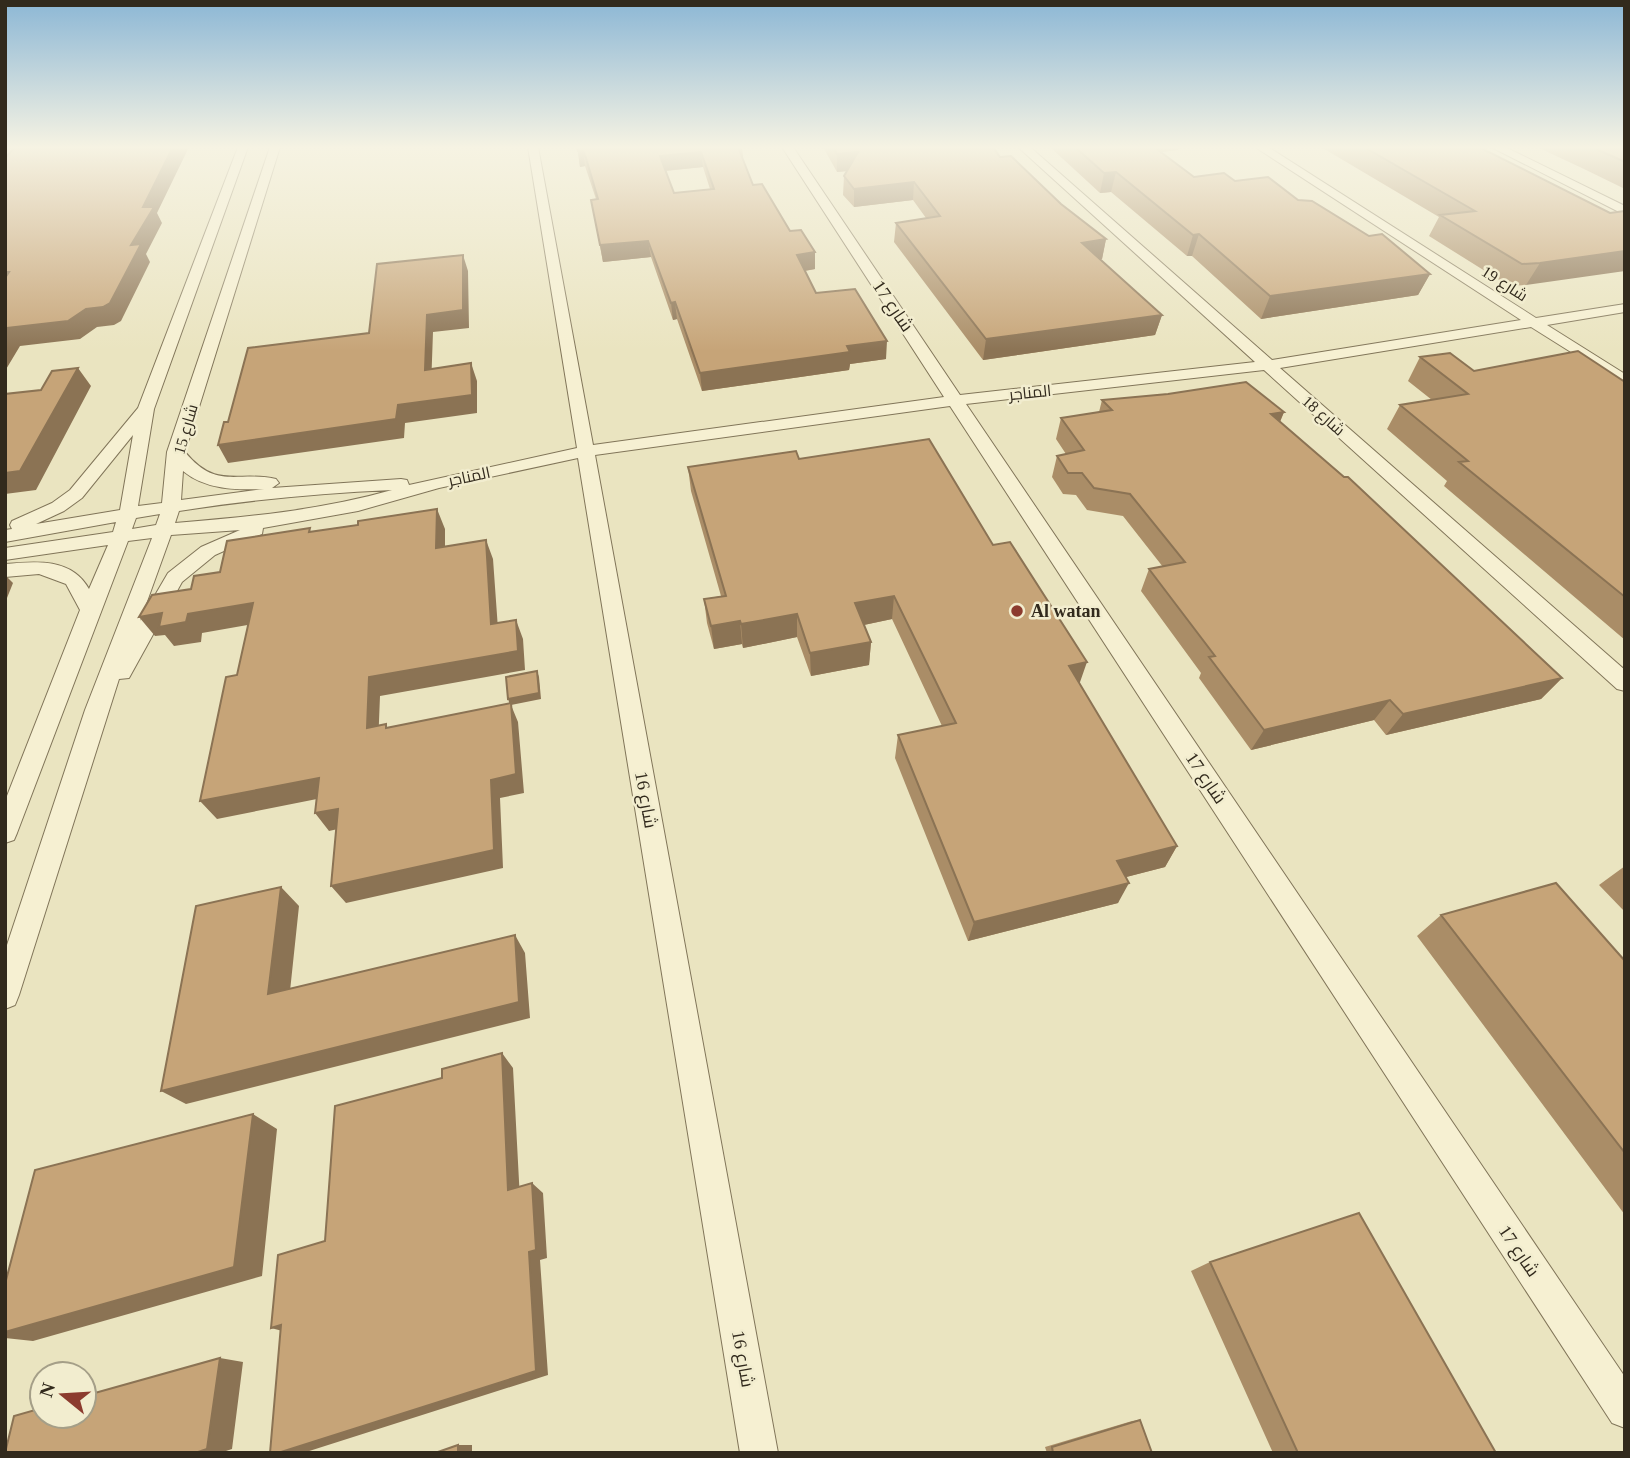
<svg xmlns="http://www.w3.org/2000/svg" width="1630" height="1458" font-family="'Times New Roman',Cairo,serif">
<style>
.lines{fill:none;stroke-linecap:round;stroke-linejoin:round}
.minor-casing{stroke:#817559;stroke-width:2}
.minor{fill:#f6f0d2;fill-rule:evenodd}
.wall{fill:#aa8d67;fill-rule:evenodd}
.shaded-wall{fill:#8b7354}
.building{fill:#c6a478;stroke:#8b7354;stroke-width:2;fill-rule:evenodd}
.poi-dot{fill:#8c3b2e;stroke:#f2edcf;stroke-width:2.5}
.labels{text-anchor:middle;stroke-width:5;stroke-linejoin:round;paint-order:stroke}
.far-street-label{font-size:16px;fill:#322a1d;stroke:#f2edcf}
.street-label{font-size:18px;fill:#322a1d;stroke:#f2edcf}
.poi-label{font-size:18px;font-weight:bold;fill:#322a1d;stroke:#f2edcf;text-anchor:start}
</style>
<rect width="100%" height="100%" fill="#eae4c0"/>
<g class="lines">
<defs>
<path id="minor" d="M5 147H11L5 151Z
M238 147H248L154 409 138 506 162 503 167 452 270 147H280L185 452C217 491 238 470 276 479L279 483 272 488 401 479 407 480 409 485 577 448 528 147H538L593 445 944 397 782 147H793L960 395 1255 362 1018 147H1030L1272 360 1521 320 1255 147H1268L1536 318 1625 304V312L1547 325 1625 374V386L1531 327 1280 368 1625 670V691L1617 689 1264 370 966 404 1625 1377V1428L1612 1423 950 406 595 455 778 1453H740L578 458 439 488 358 511 263 528 262 534 215 555 182 582 129 678 119 679 19 995 15 1005 5 1009V951L85 710 152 538 128 541 17 833 14 840 5 843V801L80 610 66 584 39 574 5 577V564C36 561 72 558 89 589L108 545 5 560V548L113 532 116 522 5 542V530L12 529 10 525 12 521 52 503 70 490 138 408ZM133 435 120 510 36 524 64 511 82 498ZM183 471C206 490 236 490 264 489L181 500ZM392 490C321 510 249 517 175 523L179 511C250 500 320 493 392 490ZM160 514 156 525 132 529 136 518ZM240 530 201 547 168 573 140 621 171 535Z
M1491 147H1505L1625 206V215Z"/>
</defs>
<use href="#minor" class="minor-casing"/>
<use href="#minor" class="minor"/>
</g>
<path class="wall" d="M577 147H742L743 160 753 185 790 231 815 269 805 271 816 293 886 359 850 364 849 370 702 391 677 319 673 320 651 257 603 262 591 200 596 199 585 166 580 167ZM703 167 710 189 674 193 666 171Z
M823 147H993L1000 157 1106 239 1102 259H1100L1162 315 1155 335 983 360 894 242 896 223 926 218 913 200 854 207 843 195 844 176 847 171 837 172Z
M1050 147H1179L1178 150 1161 152 1194 177 1235 181 1298 200 1430 274 1418 295 1261 319 1192 256H1187L1111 192 1100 193Z
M1321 147H1479L1610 213 1526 285 1509 286 1429 236 1439 217Z
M1537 147H1625V189L1584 169Z
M1420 357 1474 371 1625 382V640L1444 486 1447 481 1387 429 1400 405 1432 400 1408 381Z
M1102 400 1284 412 1280 422 1562 678 1541 699 1386 735 1374 720 1251 750 1199 678 1201 673 1141 591 1149 569 1163 567 1123 516 1087 510 1076 495 1063 494 1052 477 1057 456 1066 454 1056 439 1061 418 1099 412Z
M799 459 993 545 1079 683 1177 846 1165 867 1126 877 1118 903 968 941 895 758 898 735 942 726 892 619 864 625 871 642 869 665 811 676 797 637 743 648 742 644 714 649 707 623 704 599 721 596 691 491 688 467Z
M1625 866V912L1599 885Z
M1441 915 1625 961V1215L1417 936Z
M1210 1262 1496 1453H1273L1191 1271Z
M1140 1420 1152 1453H1047L1045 1447 1132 1421Z"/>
<path class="shaded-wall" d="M173 147H189L157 213 162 223 146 254 150 262 121 321 114 325 97 327 80 339 20 346 5 371V330L7 328 86 309 131 245 143 207Z
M737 147H742L743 160Z
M1136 147H1179L1178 150 1134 155Z
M578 151H583L585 166 580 167Z
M701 152 703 167 662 171 660 156Z
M858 152V170L837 172V154Z
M1116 172 1111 192 1100 193 1104 173Z
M914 182 913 200 854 207V189Z
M1199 234 1192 256H1187L1193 235Z
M1106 239 1102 259 1078 262 1082 243Z
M648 241 651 257 603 262 600 245Z
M1625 251V271L1526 285 1540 263Z
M815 252V269L797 272V255Z
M463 255 468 271 469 328 433 332 431 388 425 370 427 315Z
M1430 274 1418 295 1261 319 1270 296Z
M675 302 677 319 673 320 671 303Z
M1162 315 1155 335 983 360 986 339Z
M887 341 886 359 850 364 849 370 702 391 700 373 847 346Z
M471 363 477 381V413L405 423 404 438 228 463 218 445Z
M78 368 91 386 36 490 5 494V473Z
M1284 412 1275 433 1271 414Z
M437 509 445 529V567L436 548Z
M486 540 493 559 499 643 491 624Z
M5 575 13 583 5 603Z
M894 596 892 619 854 627 855 603Z
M253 603 265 622 202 633 201 642 174 646 165 635 155 636 139 617 162 613 188 614Z
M797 614V637L743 648 741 624Z
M516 620 523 639 525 670 380 696 378 746 367 728 369 677Z
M740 621 742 644 714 649 711 626Z
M871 642 869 665 811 676 810 653Z
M1087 662 1079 685 1069 666Z
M537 671 539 677 541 699 511 705 518 722 524 793 500 798 503 868 346 903 331 886 491 780 510 705 508 699Z
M1562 678 1541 699 1386 735 1403 714Z
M1390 700 1374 720 1251 750 1264 730Z
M319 778 332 796 217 819 200 801Z
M338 809 351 826 329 831 315 813Z
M1177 846 1165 867 1107 882 1117 861Z
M1129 883 1118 903 968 941 974 922Z
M281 887 299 906 288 1010 268 994Z
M515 935 525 953 530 1018 186 1104 161 1091Z
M502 1053 513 1068 520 1200 508 1190Z
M253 1114 277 1129 262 1276 33 1341 5 1338V1332Z
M532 1183 543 1193 547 1258 540 1260 548 1375 303 1453H278L529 1252Z
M281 1325 294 1334 271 1328Z
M220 1358 243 1362 232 1449 220 1453H195Z
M458 1445H472V1453H458Z"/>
<path class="building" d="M15 147H173L143 207H154L131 245 141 244 110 303 103 307 86 309 68 321 7 328 5 330V278L9 272H5V158Z
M577 147H738L753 185 762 184 790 231 801 230 815 252 797 255 816 293 855 289 887 341 847 346 850 352 700 373 675 302 671 303 648 241 600 245 591 200 598 199 586 158 583 151H578ZM701 152 714 189 674 193 660 156Z
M833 147H993L1000 157 1011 156 1061 204 1106 239 1082 243 1162 315 986 339 896 223 940 216 914 182 854 189 844 176 858 152 837 154Z
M1075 147H1154L1194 177 1224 173 1235 181 1268 177 1298 200 1312 201 1369 236 1382 234 1430 274 1270 296 1199 234 1193 235 1116 172 1104 173Z
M1364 147H1479L1610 213 1625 211V251L1540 263 1522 264 1440 215 1475 211Z
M1593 147H1625V162L1596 149Z
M463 255V310L427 315 425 370 471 363 472 395 398 405 396 419 218 445 224 422H228L248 348 369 333 377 264Z
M1578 351 1625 382V597L1459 462 1468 461 1400 405 1468 394 1420 357 1450 353 1474 371Z
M78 368 20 471 5 473V394L41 390 52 371Z
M1246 382 1284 412 1271 414 1344 477H1348L1562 678 1403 714 1390 700 1264 730 1209 657 1215 656 1149 569 1185 562 1130 494 1094 488 1082 473H1068L1057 456 1084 450 1061 418 1112 410 1102 400 1168 394Z
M929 439 993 545 1010 542 1087 662 1069 666 1177 846 1117 861 1129 883 974 922 898 735 956 723 894 596 855 603 871 642 810 653 797 614 741 624 740 621 711 626 704 599 726 596 688 467 796 451 799 459Z
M437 509 436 548 486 540 491 624 516 620 518 651 369 677 367 728 386 724V728L511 703 516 774 491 780 494 850 331 886 338 809 315 813 319 778 200 801 226 677 237 675 253 603 188 614 186 622 159 627 162 613 139 617 152 595 191 589 194 576 220 572 227 541 310 528 309 532 358 525V521Z
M537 671 539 693 508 699 506 677Z
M1556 883 1625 961V1153L1441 915Z
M281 887 268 994 515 935 519 1002 161 1091 196 906Z
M502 1053 508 1190 532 1183 536 1250 529 1252 536 1371 278 1453H270L281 1325 271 1328 278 1255 325 1241 335 1106 442 1078V1069Z
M253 1114 234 1267 5 1332V1284L35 1170Z
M1359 1213 1496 1453H1298L1210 1262Z
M220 1358 207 1449 195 1453H5L14 1416 42 1408V1416H84V1396Z
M1140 1420 1152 1453H1053L1052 1447Z
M458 1445V1453H435Z"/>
<linearGradient id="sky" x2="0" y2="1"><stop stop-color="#8cb7d5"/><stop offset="0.42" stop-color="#f6f3e3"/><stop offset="1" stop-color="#f6f3e3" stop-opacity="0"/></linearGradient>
<rect width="1630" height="351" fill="url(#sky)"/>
<circle class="poi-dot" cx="1017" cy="611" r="7"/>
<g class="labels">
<g class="far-street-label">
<text transform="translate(1505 283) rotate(33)" y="6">شارع 19</text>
<text transform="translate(1030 392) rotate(-6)" y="6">المناجر</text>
<text transform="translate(1324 415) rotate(42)" y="6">شارع 18</text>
<text transform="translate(185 429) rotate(-74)" y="6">شارع 15</text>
<text transform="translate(469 476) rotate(-12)" y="6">المناجر</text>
</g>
<g class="street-label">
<text transform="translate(893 306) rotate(56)" y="6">شارع 17</text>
<text transform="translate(1206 778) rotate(56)" y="6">شارع 17</text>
<text transform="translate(646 800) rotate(80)" y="6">شارع 16</text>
<text transform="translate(1519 1251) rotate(56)" y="6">شارع 17</text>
<text transform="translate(743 1359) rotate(80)" y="6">شارع 16</text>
</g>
<g class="poi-label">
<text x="1031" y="617">Al watan</text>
</g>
</g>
<rect width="1630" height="1458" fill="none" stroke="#322a1d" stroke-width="14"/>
<g transform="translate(63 1395) rotate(288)"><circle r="33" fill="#f2edcf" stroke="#a59f88" stroke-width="2"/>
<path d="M0-5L12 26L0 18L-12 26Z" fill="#8c3b2e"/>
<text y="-10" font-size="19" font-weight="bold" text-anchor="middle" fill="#322a1d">N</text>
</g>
</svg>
